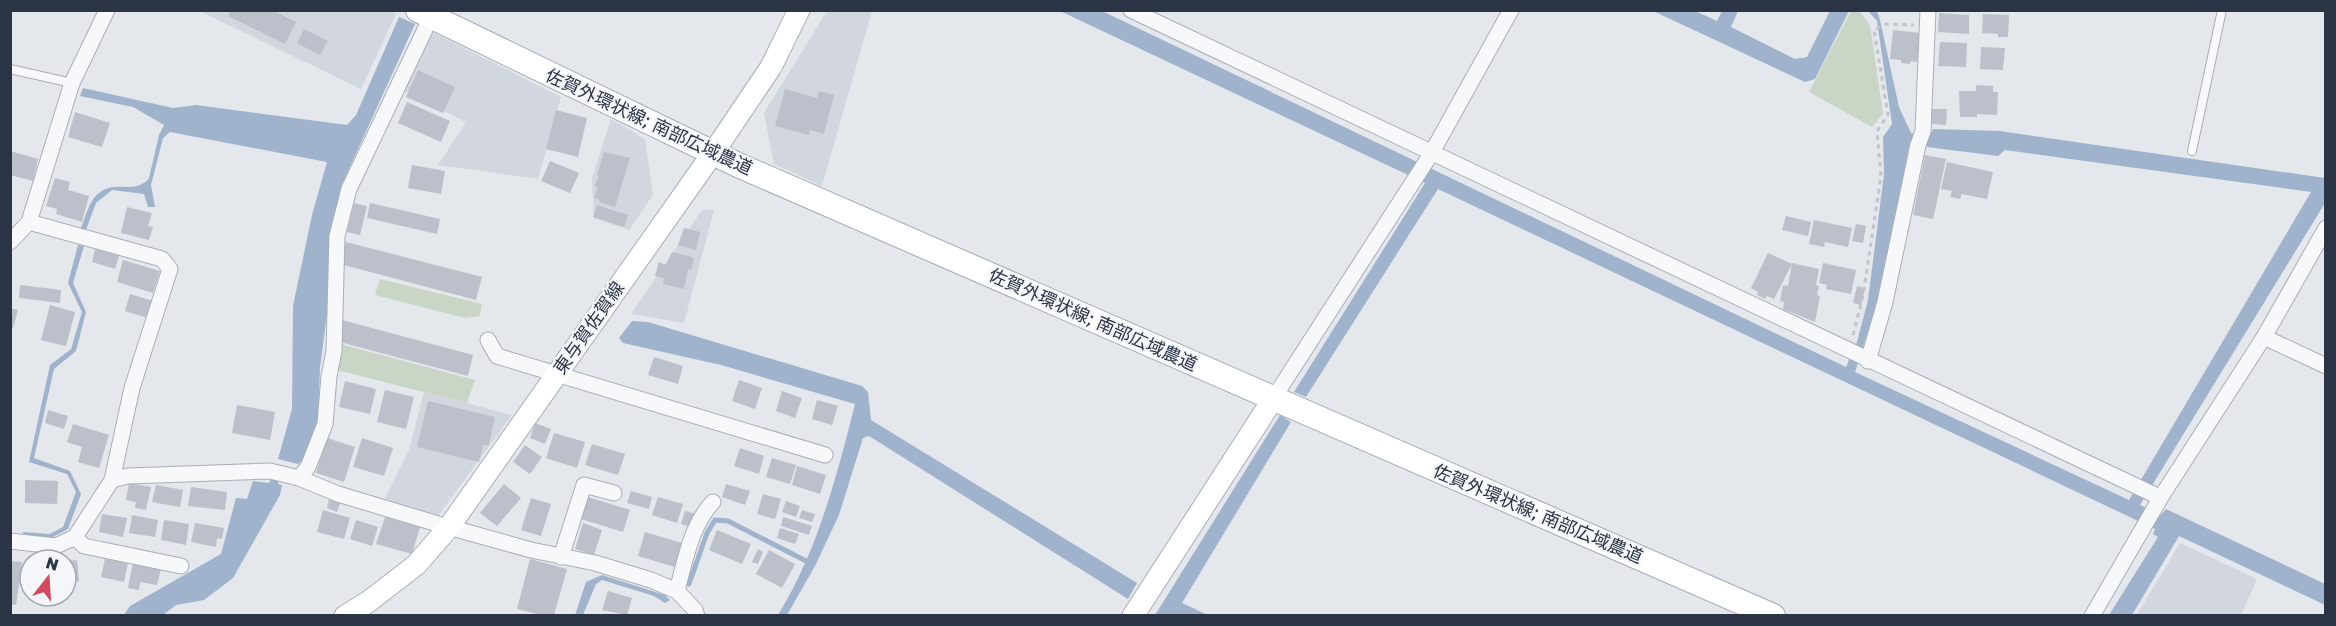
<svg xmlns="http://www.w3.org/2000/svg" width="2336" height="626" font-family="'Golos Text','Noto Sans JP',sans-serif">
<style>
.built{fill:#d2d6de}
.green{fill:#c9d6c5}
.water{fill:#9fb4cc;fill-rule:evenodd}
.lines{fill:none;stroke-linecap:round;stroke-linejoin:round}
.stream{stroke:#9fb4cc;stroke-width:5}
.building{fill:#bbc0ca}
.lane-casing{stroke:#a9aeb7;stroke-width:10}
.street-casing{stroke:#a9aeb7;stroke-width:17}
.secondary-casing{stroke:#a9aeb7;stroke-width:23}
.primary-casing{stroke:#a3abb8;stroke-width:26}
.path{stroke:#c2c5cb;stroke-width:3;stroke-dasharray:4.5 4.5;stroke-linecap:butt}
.lane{stroke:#f7f8fa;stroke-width:8}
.street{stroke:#f7f8fa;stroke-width:15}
.secondary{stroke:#fff;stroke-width:21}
.primary{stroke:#fff;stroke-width:24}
.labels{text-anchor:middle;stroke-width:4.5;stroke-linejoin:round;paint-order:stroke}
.street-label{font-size:18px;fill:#2b3445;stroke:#f4f6f9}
</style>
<rect width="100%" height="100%" fill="#e4e7ec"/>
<path class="built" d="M388 10 396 14 361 89 200 11Z
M827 11H872L822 186 774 164 764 113Z
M432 32 561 97 538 179 438 165 466 122 404 91Z
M611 119 645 139 653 195 629 230 594 218 592 178Z
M702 210H714L684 323 631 314Z
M424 392 512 415 438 516 385 499 409 450Z
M2180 543 2257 579 2241 615H2137Z"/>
<path class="green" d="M1851 11H1859L1870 25 1883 114 1872 127 1809 92Z
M380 279 482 304 480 316 465 318 375 295Z
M340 344 475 380 467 403 337 370Z"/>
<path class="water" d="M1060 11H1102L1846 367 1857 342 1868 300 1884 174 1883 137 1892 124 1877 21 1868 11H1877L1880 20 1899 107 1911 133 1930 135 1933 129 2000 131 2325 178V203L2140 505 2161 515 2166 509 2325 584V605L2179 536 2132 615H2109L2158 537 2153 534 2155 529 1438 189 1306 397 1294 392 1425 183ZM1910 141H1927V147L1998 156 2005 150 2311 192 2129 500 1855 372 1881 291Z
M1653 11H1695L1717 21 1722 11H1738L1731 27 1795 59 1807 57 1830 11H1849L1815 79 1805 82Z
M399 17 415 24 342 184 330 233 328 306 320 368 318 424 305 458 298 464 278 459 292 409 293 306 312 215 327 162 170 132 163 138 151 185 155 207H148L144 194 112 190 96 203 84 235 79 233C84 222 87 207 94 198 112 176 135 197 149 178L159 135 164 125 133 107 80 96 83 88 173 108 196 105 347 125 356 115Z
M78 245 84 246 73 283 86 312 76 351 54 369 34 458 70 471 81 494 68 529 49 539 24 537 23 532 50 534 63 527 76 492 67 474 29 462 50 365 71 349 82 312 68 283Z
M632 321 648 322 862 386 868 392 871 420 1137 583 1128 599 869 436 863 438 839 515 815 566 787 615H778C817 552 837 476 855 404L721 365 623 343 619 338Z
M1280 415 1291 422 1182 603 1208 615H1155Z
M271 478 278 480V484L282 485 280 495 233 578 204 600 176 605 163 615 123 616 130 606 221 554 236 498 247 499 253 481 269 483Z
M602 575 665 595 670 600 665 603 654 596 602 580 596 584 583 615H575L586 582Z"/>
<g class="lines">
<path class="stream" d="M689 584 707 533 715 520 728 521 810 563"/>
</g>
<path class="building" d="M231 10H272L296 22 285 44 228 16Z
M1939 13 1969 15V34L1938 32Z
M1983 14 2009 15 2008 37H1998V34L1982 33Z
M304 29 328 41 320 55 297 43Z
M1893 30 1920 33 1917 62 1911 61 1910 64 1901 63V60L1890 59Z
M1940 42 1967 43 1966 67 1938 66Z
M1981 47 2005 48 2003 70 1980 69Z
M418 70 455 87 443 113 406 97Z
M1976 85 1993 86V92H1998L1997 115 1977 114V117H1960L1959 91H1976Z
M785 89 817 98 819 91 834 95 824 134 810 130 809 135 775 126Z
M407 102 450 121 441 142 398 123Z
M1931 109H1947L1946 125 1931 124Z
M556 110 587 118 578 157 546 149Z
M75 112 110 123 102 147 68 137Z
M10 151 38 159 33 181 10 175Z
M604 152 630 158 615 207 599 202 600 200 594 198 598 187 595 186 599 175H597Z
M1925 155 1946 159 1933 219 1913 215Z
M550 161 579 173 570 193 541 181Z
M1947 162 1993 172 1987 199 1962 194 1960 199 1950 197 1952 191 1941 189Z
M412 165 445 171 441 194 408 188Z
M55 178 70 182 68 190 89 196 82 222 56 214 57 209 46 206Z
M354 203 367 206 360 235 347 232Z
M370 203 440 219 437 234 367 218Z
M597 205 628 215 624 227 593 217Z
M127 207 152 213 148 226 153 227 149 240 121 233Z
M1786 216 1811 222 1808 236 1782 230Z
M1814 220 1852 228 1848 247 1825 242 1824 247 1809 244Z
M1856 224 1866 226 1863 243 1852 241Z
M684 228 700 232 696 250 678 245Z
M346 242 482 277 476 300 340 264Z
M95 249 119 256 115 269 92 262Z
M672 252 692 257 694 259 691 270 688 269 684 289 663 284 664 278 655 276 659 262 666 265Z
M1768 253 1792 264 1774 299 1767 296 1765 299 1757 295 1758 292 1751 288Z
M123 260 160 271 153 293 117 282Z
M1792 263 1819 269 1816 285 1819 286 1817 295 1820 296 1815 322 1783 309 1784 302 1780 301 1783 285 1788 286Z
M1823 263 1856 270 1851 294 1826 289 1827 285 1819 283Z
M20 285 61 290 60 303 19 298Z
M1857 286 1865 288 1861 305 1853 303Z
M130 294 153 301 148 318 125 311Z
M50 305 75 312 66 346 41 340Z
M10 308 18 310 13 328 10 327Z
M342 320 473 355 468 376 336 341Z
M654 357 683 366 678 384 648 375Z
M739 380 762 388 755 409 732 401Z
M345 381 376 389 370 414 339 407Z
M385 390 414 397 406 429 377 422Z
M782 391 802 398 795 418 776 411Z
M817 400 838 406 832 425 812 419Z
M428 401 495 417 489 445H483L479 462 417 447Z
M237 405 275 412 270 440 232 433Z
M48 410 68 416 64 429 45 423Z
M535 423 551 429 545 444 530 438Z
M73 424 109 435 99 468 78 462 82 447 67 442Z
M554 433 585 442 577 468 546 458Z
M327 438 355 447 344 482 316 473Z
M362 438 393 448 384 476 353 467Z
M592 444 625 454 618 475 585 465Z
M525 445 542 457 530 474 513 462Z
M740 448 764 456 759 474 734 466Z
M772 458 796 465 790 484 766 477Z
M797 466 826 475 820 494 792 485Z
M25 480 58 481 57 504 25 503Z
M129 483 151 487 146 510 135 508 136 502 126 500Z
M504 484 521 498 497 526 480 513Z
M726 484 750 491 745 505 722 497Z
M156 485 183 490 180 507 152 502Z
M191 487 227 492 225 510 188 506Z
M631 491 652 497 649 509 627 503Z
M763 494 781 499 775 519 757 514Z
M588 497 630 510 623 532 581 519Z
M658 497 683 504 677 523 652 515Z
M531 498 551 504 541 536 521 530Z
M329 499 340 503 337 512 327 508Z
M786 501 800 506 796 517 782 512Z
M323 510 350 518 344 539 317 532Z
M802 510 815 514 812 522 799 518Z
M685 511 697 514 693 528 681 524Z
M102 514 127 518 123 537 99 532Z
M132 515 158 520 155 537 129 533Z
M385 517 420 527 412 554 376 544Z
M783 517 812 526 809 535 781 526Z
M164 520 189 524 186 545 161 540Z
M356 520 378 527 372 546 350 539Z
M195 523 224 528 222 539 217 538 216 547 191 542Z
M583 523 602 530 594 555 575 549Z
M780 528 799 534 795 544 777 538Z
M717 530 751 544 742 564 709 550Z
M645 532 682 543 675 567 638 556Z
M758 549 763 552 758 564 752 562Z
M769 550 795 564 782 588 756 574Z
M105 559 128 563 124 582 101 577Z
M530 559 567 569 554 615H541L517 609Z
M77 560 79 581 66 582V561Z
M10 561 22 562 16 605 10 604Z
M133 562 161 568 157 585 140 582 139 590 128 588Z
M608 591 632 598 627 615 602 610Z"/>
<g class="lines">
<defs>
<path id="lane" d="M10 69 72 83
M2192 151 2222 10"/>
<path id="street" d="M1131 10 2155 495
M29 222 162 259 170 269 132 388 112 480
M10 242 29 222 72 83 107 10
M2264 337 2326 366
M488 340 497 356 825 455
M1868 361 1885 302 1918 145 1923 131 1928 10
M1273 399 1431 154 1511 10
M299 478 308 467 325 424 329 376 334 351 337 236 349 189 431 17
M75 537 84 546 181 566
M10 541 56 546 75 537 112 480 128 476 270 471 299 478 338 494 438 524 531 550 595 563 651 580 677 591 695 610 697 616
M561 557 584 485 614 493
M677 591C685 561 691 525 713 502
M2092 616 2161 497 2264 337 2326 228"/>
<path id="secondary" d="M345 616 368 602 416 565 449 527 713 153 771 67 799 10
M1133 616 1273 399"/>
<path id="primary" d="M418 10 738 165 1773 616"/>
</defs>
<use href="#lane" class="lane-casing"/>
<use href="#street" class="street-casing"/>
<use href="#secondary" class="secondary-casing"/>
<use href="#primary" class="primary-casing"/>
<path class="path" d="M1853 335 1863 296 1881 176 1877 131 1888 115 1874 30 1886 24 1914 25"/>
<use href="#lane" class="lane"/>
<use href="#street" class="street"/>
<use href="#secondary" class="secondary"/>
<use href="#primary" class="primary"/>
</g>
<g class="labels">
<g class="street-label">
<text transform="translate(649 122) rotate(25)" y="6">佐賀外環状線; 南部広域農道</text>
<text transform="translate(1093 320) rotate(24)" y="6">佐賀外環状線; 南部広域農道</text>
<text transform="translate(589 328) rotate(-55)" y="6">東与賀佐賀線</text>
<text transform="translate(1538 514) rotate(23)" y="6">佐賀外環状線; 南部広域農道</text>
</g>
</g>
<rect width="2336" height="626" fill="none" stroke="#2b3445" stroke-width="24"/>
<g transform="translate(48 578) rotate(17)"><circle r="28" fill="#f4f6f9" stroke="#a4a8b1" stroke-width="1.5"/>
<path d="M0-4.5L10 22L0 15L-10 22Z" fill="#d1495b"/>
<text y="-9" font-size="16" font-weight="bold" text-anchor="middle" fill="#2b3445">N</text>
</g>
</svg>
